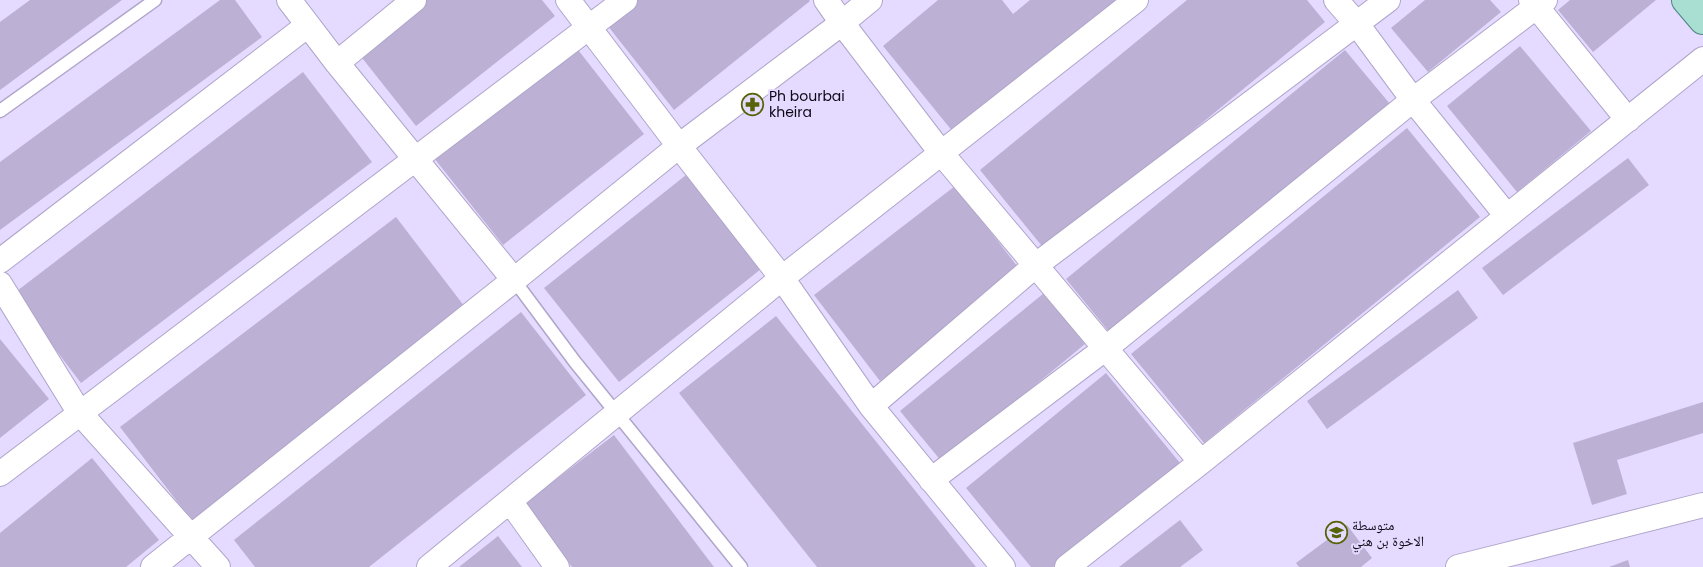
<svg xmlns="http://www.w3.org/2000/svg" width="1703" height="567" font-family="Poppins,'Noto Naskh Arabic',sans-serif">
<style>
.building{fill:#bcb1d5}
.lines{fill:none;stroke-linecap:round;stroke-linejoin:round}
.service-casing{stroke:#b0a5c9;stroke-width:15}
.minor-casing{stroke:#b0a5c9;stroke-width:26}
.primary-casing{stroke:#4d857e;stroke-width:30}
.service{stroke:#fff;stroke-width:12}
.minor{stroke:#fff;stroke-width:24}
.primary{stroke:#a9ded3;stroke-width:28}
.labels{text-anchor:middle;stroke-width:4;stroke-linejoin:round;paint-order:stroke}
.poi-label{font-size:14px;fill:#0d0915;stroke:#e5daff;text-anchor:start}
</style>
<rect width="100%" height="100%" fill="#e5daff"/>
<path class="building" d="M30 0H122L0 90V22Z
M220 0H235L262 37 0 230V162Z
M417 0H542L555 16 416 126 355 49Z
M630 0H809L810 1 674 110 604 21Z
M938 0H1002L1013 14 1030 0H1126L958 138 883 46Z
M1187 0H1307L1325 22 1046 251 980 170Z
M1425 0H1490L1501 12 1428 72 1391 28Z
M1570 0H1656L1593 52 1558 10Z
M575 46 644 134 503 245 434 158Z
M1520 46 1591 131 1517 192 1447 106Z
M1345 50 1390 104 1110 333 1066 279Z
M303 72 372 162 81 383 13 294Z
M1407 128 1480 217 1204 443 1131 354Z
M1628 158 1649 185 1503 295 1482 268Z
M686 175 761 269 619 382 544 288Z
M955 186 1021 271 880 381 814 295Z
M396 217 468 311 192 521 120 427Z
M1458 290 1478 318 1327 429 1307 401Z
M1044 293 1085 344 942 462 900 411Z
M521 312 586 395 369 567H255L234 540Z
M776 316 976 567H817L679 393Z
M0 339 49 399 0 438Z
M1106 373 1180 463 1053 567H1031L966 488Z
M1703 402V433L1617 460 1627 494 1592 505 1573 443Z
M614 435 714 567H572L524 504Z
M92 458 159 540 126 567H0V533Z
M1180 520 1203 550 1180 567H1119Z
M1347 525 1372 558 1361 567H1299L1296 563Z
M498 536 522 567H459Z
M1628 560 1630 567H1609Z"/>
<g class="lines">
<defs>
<path id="service" d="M0 111 155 0
M514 280 575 362 741 567"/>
<path id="minor" d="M289 0 337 63 514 280
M568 0 679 146 782 278 871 406 1003 567
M826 0 842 23 942 154 1201 462
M1336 0 1357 24 1413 100 1507 216
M1531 0 1628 120
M337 63 414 0
M0 261 308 25
M0 284 79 412 218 567
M871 406 1036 265 1388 0
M0 474 625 0
M931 480 1106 348 1413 100 1545 0
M510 501 557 567
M153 567 514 280 679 146 842 23 870 0
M429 567 782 278 1136 0
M1067 567 1201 462 1703 59
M1458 567 1703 505"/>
<path id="primary" d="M1686 0 1703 20"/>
</defs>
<use href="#service" class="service-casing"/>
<use href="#minor" class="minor-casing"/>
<use href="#primary" class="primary-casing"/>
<use href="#service" class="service"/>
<use href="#minor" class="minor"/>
<use href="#primary" class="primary"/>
</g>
<defs>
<symbol id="pharmacy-ring" viewBox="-11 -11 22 22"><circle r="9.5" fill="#e5daff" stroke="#566407" stroke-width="1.5"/><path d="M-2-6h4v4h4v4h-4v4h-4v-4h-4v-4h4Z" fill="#566407"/></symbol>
<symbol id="school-ring" viewBox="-11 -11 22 22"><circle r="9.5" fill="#e5daff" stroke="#566407" stroke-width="1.5"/><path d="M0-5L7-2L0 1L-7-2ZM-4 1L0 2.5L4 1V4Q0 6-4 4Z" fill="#566407"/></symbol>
</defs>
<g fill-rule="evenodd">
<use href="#pharmacy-ring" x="740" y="92" width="25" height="25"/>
<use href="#school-ring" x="1324" y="520" width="25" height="25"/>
</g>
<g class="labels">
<g class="poi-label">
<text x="769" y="101">Ph bourbai<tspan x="769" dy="16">kheira</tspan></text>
<text x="1352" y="530">متوسطة<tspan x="1352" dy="16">الاخوة بن هني</tspan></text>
</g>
</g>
</svg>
